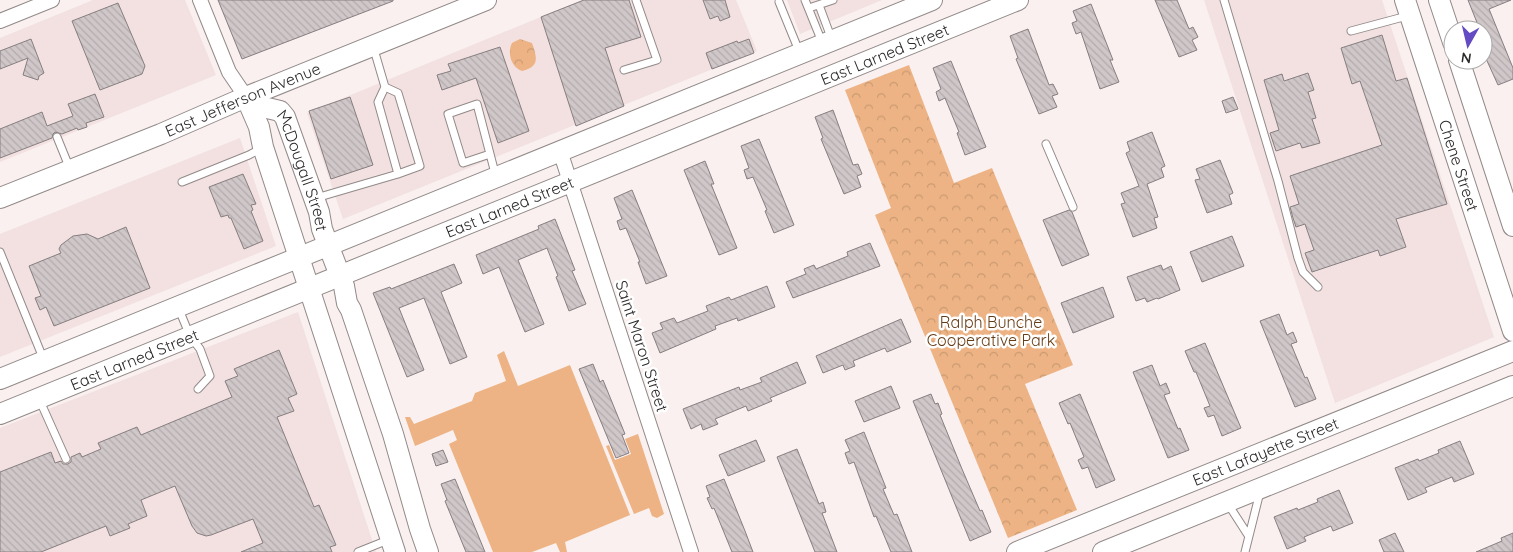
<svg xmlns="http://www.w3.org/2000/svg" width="1513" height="552" font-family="Quicksand,sans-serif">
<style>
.built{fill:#f2e1e0}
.green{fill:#edb384}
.park{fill:url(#park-crowns)}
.building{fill:url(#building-back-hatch);stroke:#867e80}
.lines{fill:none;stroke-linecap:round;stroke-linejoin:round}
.lane-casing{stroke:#928a89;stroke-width:9}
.street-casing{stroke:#928a89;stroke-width:16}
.secondary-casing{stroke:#928a89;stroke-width:22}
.lane{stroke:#fff;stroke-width:7}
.street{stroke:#fff;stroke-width:14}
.secondary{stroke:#fff;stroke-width:20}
.labels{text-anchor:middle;stroke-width:5;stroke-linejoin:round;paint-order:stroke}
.street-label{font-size:16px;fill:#2c2929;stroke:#fff}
.park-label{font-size:16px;fill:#663c15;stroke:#fff}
</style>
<defs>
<pattern id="park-crowns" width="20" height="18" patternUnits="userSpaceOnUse" patternTransform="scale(1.25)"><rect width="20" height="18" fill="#edb384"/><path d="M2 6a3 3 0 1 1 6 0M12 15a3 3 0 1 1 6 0" fill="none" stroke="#cb9a72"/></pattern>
<pattern id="building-back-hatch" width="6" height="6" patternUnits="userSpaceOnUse" patternTransform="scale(1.25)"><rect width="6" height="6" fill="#d0c7c9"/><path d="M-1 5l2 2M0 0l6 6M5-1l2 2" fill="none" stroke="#b3abad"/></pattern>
</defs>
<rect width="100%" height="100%" fill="#f9f0ef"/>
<path class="built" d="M93 0H185L216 75 0 162V38Z
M582 0H736L757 51 343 219 307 113Z
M787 0H882L800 34Z
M1204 0H1382L1494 337 1335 403Z
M240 138 276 246 0 357V234Z
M298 312 376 552H0V428Z"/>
<path class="green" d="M504 351 518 386 570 365 630 515 565 542 567 552H560L556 543 532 552H493L449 444 457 440 453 430 415 446 405 417H410L414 424 472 401 475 393 506 381 497 355Z
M638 434 664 514 657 518 652 516 649 508 634 514 606 446 609 445 615 460 631 454 625 439Z"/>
<path class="park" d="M520 39 532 43C537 57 540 67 522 71 511 67 507 53 512 43Z
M909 65 954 183 992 168 1073 365 1025 384 1077 510 1008 538 875 215 891 208 845 90Z"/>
<path class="building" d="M218 0H393V1L242 59Z
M584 0H629L641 37 605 48 624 106 576 126 541 17Z
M703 0H725L730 17 720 21 718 16 710 19Z
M1155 0H1177L1189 29 1193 27 1198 37 1192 40 1197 50 1179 57Z
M1468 0H1511L1489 9 1513 68V79L1498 85 1483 52V30H1480Z
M118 3 145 66 142 74 100 90 72 21Z
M1091 4 1113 60H1110L1119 82 1100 89 1081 32 1076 34 1072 23 1077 21 1073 11Z
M1028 29 1049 85 1053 84 1058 94 1052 96 1057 107 1039 114 1016 59 1018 58 1010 36Z
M1382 35 1396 81 1407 78 1447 204 1396 219 1406 247 1380 256 1378 250 1312 272 1305 253 1314 250 1305 224 1296 227 1293 218 1290 207 1299 204 1290 176 1382 145 1360 81 1352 84 1341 48Z
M31 39 44 73 39 76 38 80 23 75 28 58 0 69V51Z
M749 39 754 53 712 69 706 53 737 41 738 43Z
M500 47 529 131 498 143 476 78 442 90 437 75 451 71 448 64Z
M951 61 986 147 965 155 957 133 959 132 945 98 939 101 936 92 941 89 933 68Z
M1308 73 1314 90 1308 92 1316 118 1312 119 1320 143 1302 148 1300 143 1276 151 1270 133 1279 130 1264 80 1282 74 1284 81Z
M95 94 104 117 86 123 87 127 78 130 77 128 62 134 55 132 53 134 52 138 0 158V129L42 112 47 126 73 116 68 104Z
M350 97 373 165 331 179 309 111Z
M1233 97 1238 109 1226 113 1222 101Z
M833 110 853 165 858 164 862 174 857 176 861 187 844 194 821 139 823 138 815 117Z
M1152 132 1165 166 1161 168 1164 177 1147 184 1158 217 1154 218 1157 228 1133 237 1121 204 1125 203 1121 193 1139 186 1126 153 1130 151 1127 142Z
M759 139 794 225 774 233 765 211 767 210 753 177 747 179 744 170 749 168 741 146Z
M1220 160 1233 193 1229 195 1232 204 1207 213 1195 180 1200 179 1196 169Z
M705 161 714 184H711L737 248 719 255 684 170Z
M243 174 256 204 251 205 253 210 251 211 263 241 244 249 231 218H229L228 215 221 217 209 187Z
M632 190 667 276 646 284 638 262H640L626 228 620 230 617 221 622 219 614 198Z
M1069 210 1072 212 1089 255 1062 266 1043 220Z
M555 219 575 270 572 271 586 304 569 311 556 277 558 276 547 248 518 260 544 324 525 332 499 267 483 274 476 255 539 229 538 226Z
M126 227 150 288 54 326 46 307 40 310 35 298 41 296 29 266 61 253 59 249 61 245 73 236 87 234 98 239Z
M1232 236 1244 266 1202 282 1190 252Z
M870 243 880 266 793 298 786 282 806 274 804 269 814 265 816 269 848 256 847 252Z
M454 264 462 283 441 292 467 357 450 364 424 298 399 308 424 370 407 377 373 293 390 287 391 289Z
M1161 265 1163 270 1171 266 1180 290 1158 299 1157 298 1147 302 1145 298 1136 301 1127 277Z
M767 286 775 307 738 321 737 318 715 326 716 329 660 353 652 333 663 329 660 323 674 318 677 323 708 311 706 306 729 297 731 300Z
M1103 287 1114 317 1073 333 1061 303Z
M1279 314 1287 335 1293 332 1297 342 1291 344 1305 378 1307 377 1316 399 1295 407 1260 321Z
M901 319 911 342 887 352 885 348 853 361 855 366 845 370 843 365 823 373 816 356Z
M1205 343 1241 428 1222 436 1214 415 1208 417 1204 408 1210 406 1196 372H1194L1185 351Z
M279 350 297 394 288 398 294 411 277 417 314 507 319 505 336 545 330 547 332 552H241L263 543 253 519 211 535 206 536 197 533 192 526 175 486 141 500 147 516 128 524 130 528 110 536 106 526 41 552H0V472L51 452 55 463 61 461 63 464H68L71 462V457L80 453 82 457 101 449 98 443 137 427 141 435 232 397 225 381 238 376 234 369Z
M797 362 806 383 770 398 772 401 748 411 746 406 715 419 718 424 703 430 701 424 691 429 683 409 739 387 740 390 762 382 760 378Z
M593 364 600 382 603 380 625 434 622 435 629 453 616 458 579 369Z
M1152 365 1160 386 1166 383 1170 393 1164 395 1178 429 1180 428 1189 450 1168 458 1133 372Z
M891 386 900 408 864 422 855 401Z
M931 394 935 404 938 403 942 414 940 415 962 469 980 511 982 510 991 532 970 541 913 401Z
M1080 394 1115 480 1096 488 1088 467 1082 469 1078 460 1084 457 1070 423 1068 424 1059 403Z
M864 432 886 488 883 489 894 515 897 514 912 552H891L876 516 874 517 854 462 849 464 845 453 850 451 845 440Z
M756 440 765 461 728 476 719 455Z
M1460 441 1474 474 1454 482 1452 477 1425 488 1427 492 1408 500 1395 468 1418 459 1419 461 1439 453 1438 450Z
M797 449 819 504 823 502 826 512 822 513 837 552H815L777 457Z
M443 450 448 462 436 466 432 454Z
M455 479 485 552H466L445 501 447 500 441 484Z
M724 479 745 531 753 552H732L714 508 712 509 707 498 710 497 706 486Z
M1339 490 1353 523 1333 531 1331 526 1304 537 1306 541 1287 549 1274 517 1297 508 1298 510 1318 502 1317 499Z
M1395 533 1404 552H1384L1379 540Z
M1513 533V552H1476L1502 541 1501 538Z"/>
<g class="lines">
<defs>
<path id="lane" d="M805 0 822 42
M1224 0 1278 181 1298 258 1303 272 1318 287
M779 2 799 51
M819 5 832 40
M809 8 833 0
M1351 31 1407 16
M624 70 657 60 636 0
M385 87 398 93 420 166 398 174
M57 137 70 169
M1046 144 1073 207
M490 154 463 163 448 114 477 104 490 154 496 177
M182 182 249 155 262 148
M316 198 398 174 378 102 385 87 373 46
M0 252 43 358
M178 307 190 336 200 349 210 376 198 389
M40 401 66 459
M1228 504 1248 535
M358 552 388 540
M1245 552 1260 492"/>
<path id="street" d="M200 0 229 72 246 97
M0 21 52 0
M560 151 691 552"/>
<g id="secondary">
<path id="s1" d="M1405 0 1513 331"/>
<path d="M1439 0 1453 42"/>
<path d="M1459 60 1513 226"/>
<path id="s2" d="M0 198 161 134 246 97 486 0"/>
<path d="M0 379 932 0"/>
<path id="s3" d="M0 414 1018 0"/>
<path id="s4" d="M395 552 263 147 259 127 246 97 255 100 263 107 280 111 285 117 319 212 322 229 344 286 347 303 351 310 393 434 420 529 428 552"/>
<path id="s5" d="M1017 552 1513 351"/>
<path d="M1103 552 1513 386"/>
</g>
</defs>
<use href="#lane" class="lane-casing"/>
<use href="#street" class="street-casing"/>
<use href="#secondary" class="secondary-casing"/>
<use href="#lane" class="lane"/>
<use href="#street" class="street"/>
<use href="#secondary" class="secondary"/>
</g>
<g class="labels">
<g class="street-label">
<text dy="6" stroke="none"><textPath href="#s3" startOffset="955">East Larned Street</textPath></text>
<text dy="6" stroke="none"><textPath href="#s2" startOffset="262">East Jefferson Avenue</textPath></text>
<text dy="6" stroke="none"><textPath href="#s1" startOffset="174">Chene Street</textPath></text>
<text dy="6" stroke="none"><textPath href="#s4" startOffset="581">McDougall Street</textPath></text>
<text dy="6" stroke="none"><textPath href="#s3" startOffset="550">East Larned Street</textPath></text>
<text transform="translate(642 346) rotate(72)" y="6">Saint Maron Street</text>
<text dy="6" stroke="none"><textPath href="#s3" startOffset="145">East Larned Street</textPath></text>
<text dy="6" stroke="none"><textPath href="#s5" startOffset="268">East Lafayette Street</textPath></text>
</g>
<g class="park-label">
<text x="991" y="328">Ralph Bunche<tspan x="991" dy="18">Cooperative Park</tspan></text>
</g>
</g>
<g transform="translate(1468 45) rotate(188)"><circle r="24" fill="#ffffff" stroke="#aba9a9"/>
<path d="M0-4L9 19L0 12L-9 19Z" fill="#644bc4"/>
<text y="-8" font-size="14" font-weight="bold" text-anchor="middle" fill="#2c2929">N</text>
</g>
</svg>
